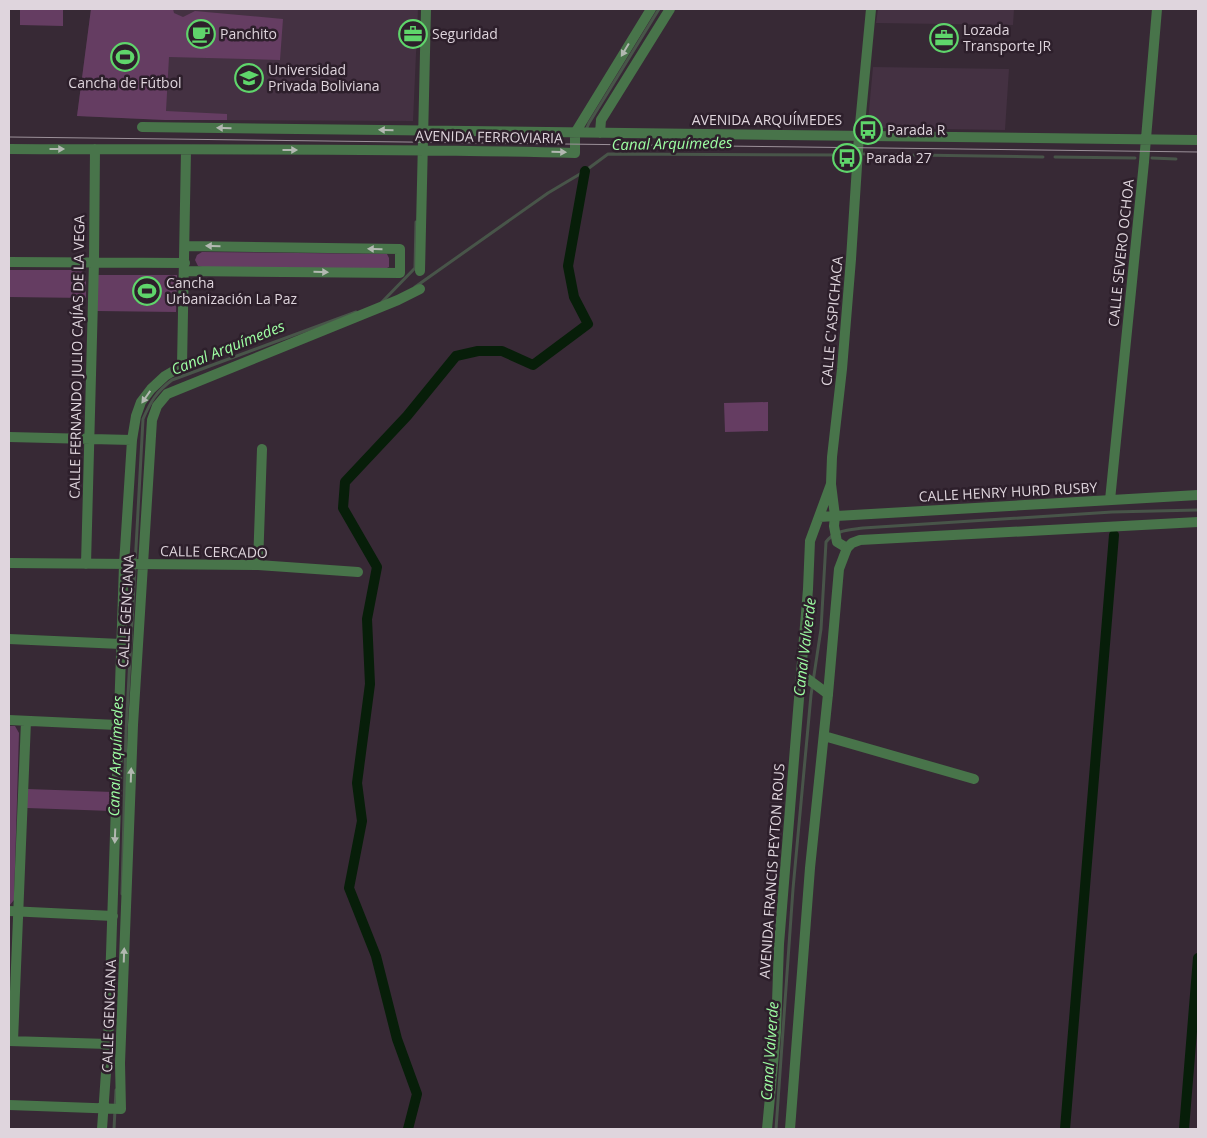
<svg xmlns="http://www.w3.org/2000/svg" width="1207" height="1138" font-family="'Open Sans',sans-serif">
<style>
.built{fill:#443142}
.green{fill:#653d62}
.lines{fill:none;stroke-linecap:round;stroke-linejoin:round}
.stream{stroke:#485549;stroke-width:3}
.canal{stroke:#071e09;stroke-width:10}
.minor{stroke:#48744a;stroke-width:10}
.tertiary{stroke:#48744a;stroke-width:10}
.tram{stroke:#9c919a;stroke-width:1}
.oneway{fill:#b2b8b1}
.labels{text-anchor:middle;stroke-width:5;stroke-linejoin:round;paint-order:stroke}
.poi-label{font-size:14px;fill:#dfd5dd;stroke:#2d1f2b;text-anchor:start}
.street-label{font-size:14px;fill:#dfd5dd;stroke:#2d1f2b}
.water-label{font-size:15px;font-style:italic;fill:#9effa3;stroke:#2d1f2b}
</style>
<rect width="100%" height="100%" fill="#372935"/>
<path class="built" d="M91 9H418L413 121 165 120 77 116Z
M878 9H1014L1013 25 876 23Z
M873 67 1009 69 1005 130 879 128 871 125 868 121Z"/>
<path class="green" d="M20 9H63V26L20 25Z
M91 9H173L174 13 183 17 195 11 283 19 280 60 169 57 166 111 227 114V120H165L77 116Z
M202 252 387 254 389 258V267L385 269 202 267 198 266 195 260 197 255Z
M9 270H81L86 276V298L9 297Z
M97 275H177L176 312 97 311Z
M768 402V431L725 432 724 403Z
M9 726H15L19 733 14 900 9 906Z
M27 789 113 792 112 811 27 808Z"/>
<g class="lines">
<path class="stream" d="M586 130 589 123 659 9
M864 154 902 155
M914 155 1043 157
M1055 157 1135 158
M1152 158 1176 159
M415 287 548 193 585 171 608 154 850 155
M382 302 415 268 416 222
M122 894 126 732 143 419C151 401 156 392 172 380L356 312
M114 1129 116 1090
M776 1129 793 889 811 695 821 629 826 542C835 530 849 530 863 528L1112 512 1198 510"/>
<path class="canal" d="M408 1129 417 1094 397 1039 376 956 349 888 362 821 357 783 370 684 367 619 377 567 343 508 345 482 407 416 456 356 478 351H502L533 365 588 324 574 297 568 266 585 171
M1065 1129 1114 535
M1184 1129 1198 958"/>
<path class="minor" d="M142 127 1198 140
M600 133 601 120 670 9
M9 149C198 150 386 148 575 153V133L651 9
M9 262 185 263
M185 271 400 273V249L185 246
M420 271 426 9
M9 437 132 440
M1110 500 1144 162 1157 9
M835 516 834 526 837 542 847 548
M9 563 258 565 358 572
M86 564 94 262 95 149
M258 565 262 449
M9 639 121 644
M9 720 117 725
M824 736 974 779
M9 911 113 916
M9 1041 108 1044
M13 1041 26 721
M9 1105 121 1109 120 1063 133 725 152 420 157 406 167 394 398 300 420 289
M102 1129 108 1044 124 565 132 440 136 416 141 402 151 389 165 376 182 366 186 150
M767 1129 776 1032 779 944 801 674
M790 1129 810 868 828 694"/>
<path class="tertiary" d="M831 484 810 541 808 589 801 674 828 694 839 569 847 548 852 543 860 540 1198 522
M835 516 831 484 832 457 842 369 851 259 859 135 871 9
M819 517 1198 495"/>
<path class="tram" d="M9 137 1198 152"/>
</g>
<defs><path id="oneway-solid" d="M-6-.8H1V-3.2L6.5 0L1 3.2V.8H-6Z" transform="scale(1.25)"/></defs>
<g class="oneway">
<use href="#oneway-solid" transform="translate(625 50) rotate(121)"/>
<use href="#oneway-solid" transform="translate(224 128) rotate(-179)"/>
<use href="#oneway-solid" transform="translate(386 130) rotate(-179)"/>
<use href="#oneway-solid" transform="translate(57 149)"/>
<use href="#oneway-solid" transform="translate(290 150)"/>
<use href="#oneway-solid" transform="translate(559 152) rotate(1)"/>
<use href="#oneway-solid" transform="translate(213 246) rotate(-179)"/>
<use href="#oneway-solid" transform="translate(375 249) rotate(-179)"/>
<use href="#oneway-solid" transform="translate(321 272) rotate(1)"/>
<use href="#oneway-solid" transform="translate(146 397) rotate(125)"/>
<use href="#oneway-solid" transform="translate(131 775) rotate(-88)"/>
<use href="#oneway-solid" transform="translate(115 836) rotate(92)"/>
<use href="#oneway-solid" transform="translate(124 955) rotate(-88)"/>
</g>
<defs>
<symbol id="cafe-ring" viewBox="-11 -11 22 22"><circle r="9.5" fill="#2d1f2b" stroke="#5fd56b" stroke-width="1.5"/><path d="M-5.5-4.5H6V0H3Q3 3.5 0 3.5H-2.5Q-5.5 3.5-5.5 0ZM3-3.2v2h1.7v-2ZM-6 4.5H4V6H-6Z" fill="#5fd56b"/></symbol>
<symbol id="office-ring" viewBox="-11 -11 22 22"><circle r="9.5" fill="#2d1f2b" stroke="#5fd56b" stroke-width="1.5"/><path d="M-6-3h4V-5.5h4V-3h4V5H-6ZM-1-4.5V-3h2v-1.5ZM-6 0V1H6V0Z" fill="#5fd56b"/></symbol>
<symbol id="stadium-ring" viewBox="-11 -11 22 22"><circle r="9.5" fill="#2d1f2b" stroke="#5fd56b" stroke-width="1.5"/><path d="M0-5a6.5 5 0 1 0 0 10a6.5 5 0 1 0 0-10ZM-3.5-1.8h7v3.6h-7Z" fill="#5fd56b"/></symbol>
<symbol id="university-ring" viewBox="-11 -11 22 22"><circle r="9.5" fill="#2d1f2b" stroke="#5fd56b" stroke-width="1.5"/><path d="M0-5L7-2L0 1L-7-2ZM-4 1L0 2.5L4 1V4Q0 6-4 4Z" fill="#5fd56b"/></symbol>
<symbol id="bus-ring" viewBox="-11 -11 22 22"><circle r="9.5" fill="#2d1f2b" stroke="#5fd56b" stroke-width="1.5"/><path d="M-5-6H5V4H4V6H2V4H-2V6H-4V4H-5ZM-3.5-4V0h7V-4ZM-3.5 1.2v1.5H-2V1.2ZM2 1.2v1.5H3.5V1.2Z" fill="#5fd56b"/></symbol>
</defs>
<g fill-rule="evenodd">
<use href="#cafe-ring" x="185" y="18" width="32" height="32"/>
<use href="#office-ring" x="397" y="18" width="32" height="32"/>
<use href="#office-ring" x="928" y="22" width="32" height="32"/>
<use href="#stadium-ring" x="109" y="41" width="32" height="32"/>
<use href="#university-ring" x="233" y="62" width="32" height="32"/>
<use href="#bus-ring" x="852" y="114" width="32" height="32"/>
<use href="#bus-ring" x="831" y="142" width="32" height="32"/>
<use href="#stadium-ring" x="131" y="275" width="32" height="32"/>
</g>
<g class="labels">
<g class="poi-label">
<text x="963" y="35">Lozada<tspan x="963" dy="16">Transporte JR</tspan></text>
<text x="220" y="39">Panchito</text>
<text x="432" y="39">Seguridad</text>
<text x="268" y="75">Universidad<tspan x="268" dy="16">Privada Boliviana</tspan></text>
<text x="125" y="88" text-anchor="middle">Cancha de Fútbol</text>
<text x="887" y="135">Parada R</text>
<text x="866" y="163">Parada 27</text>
<text x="166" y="288">Cancha<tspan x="166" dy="16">Urbanización La Paz</tspan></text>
</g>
<g class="street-label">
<text x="767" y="125">AVENIDA ARQUÍMEDES</text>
<text transform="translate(489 137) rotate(1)" y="5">AVENIDA FERROVIARIA</text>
<text transform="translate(1121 253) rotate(-84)" y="5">CALLE SEVERO OCHOA</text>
<text transform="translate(832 321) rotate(-85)" y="5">CALLE C'ASPICHACA</text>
<text transform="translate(77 357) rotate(-89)" y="5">CALLE FERNANDO JULIO CAJÍAS DE LA VEGA</text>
<text transform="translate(1008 492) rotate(-3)" y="5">CALLE HENRY HURD RUSBY</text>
<text transform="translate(214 552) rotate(1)" y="5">CALLE CERCADO</text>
<text transform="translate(126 611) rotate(-87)" y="5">CALLE GENCIANA</text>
<text transform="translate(772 871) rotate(-86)" y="5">AVENIDA FRANCIS PEYTON ROUS</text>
<text transform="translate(109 1016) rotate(-88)" y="5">CALLE GENCIANA</text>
</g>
<g class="water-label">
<text transform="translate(672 144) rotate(-1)" y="5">Canal Arquímedes</text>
<text transform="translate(228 348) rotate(-22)" y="5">Canal Arquímedes</text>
<text transform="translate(805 647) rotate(-83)" y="5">Canal Valverde</text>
<text transform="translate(116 756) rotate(-88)" y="5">Canal Arquímedes</text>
<text transform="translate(770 1051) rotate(-86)" y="5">Canal Valverde</text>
</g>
</g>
<rect width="1207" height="1138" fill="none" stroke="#dfd5dd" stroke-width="20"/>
</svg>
